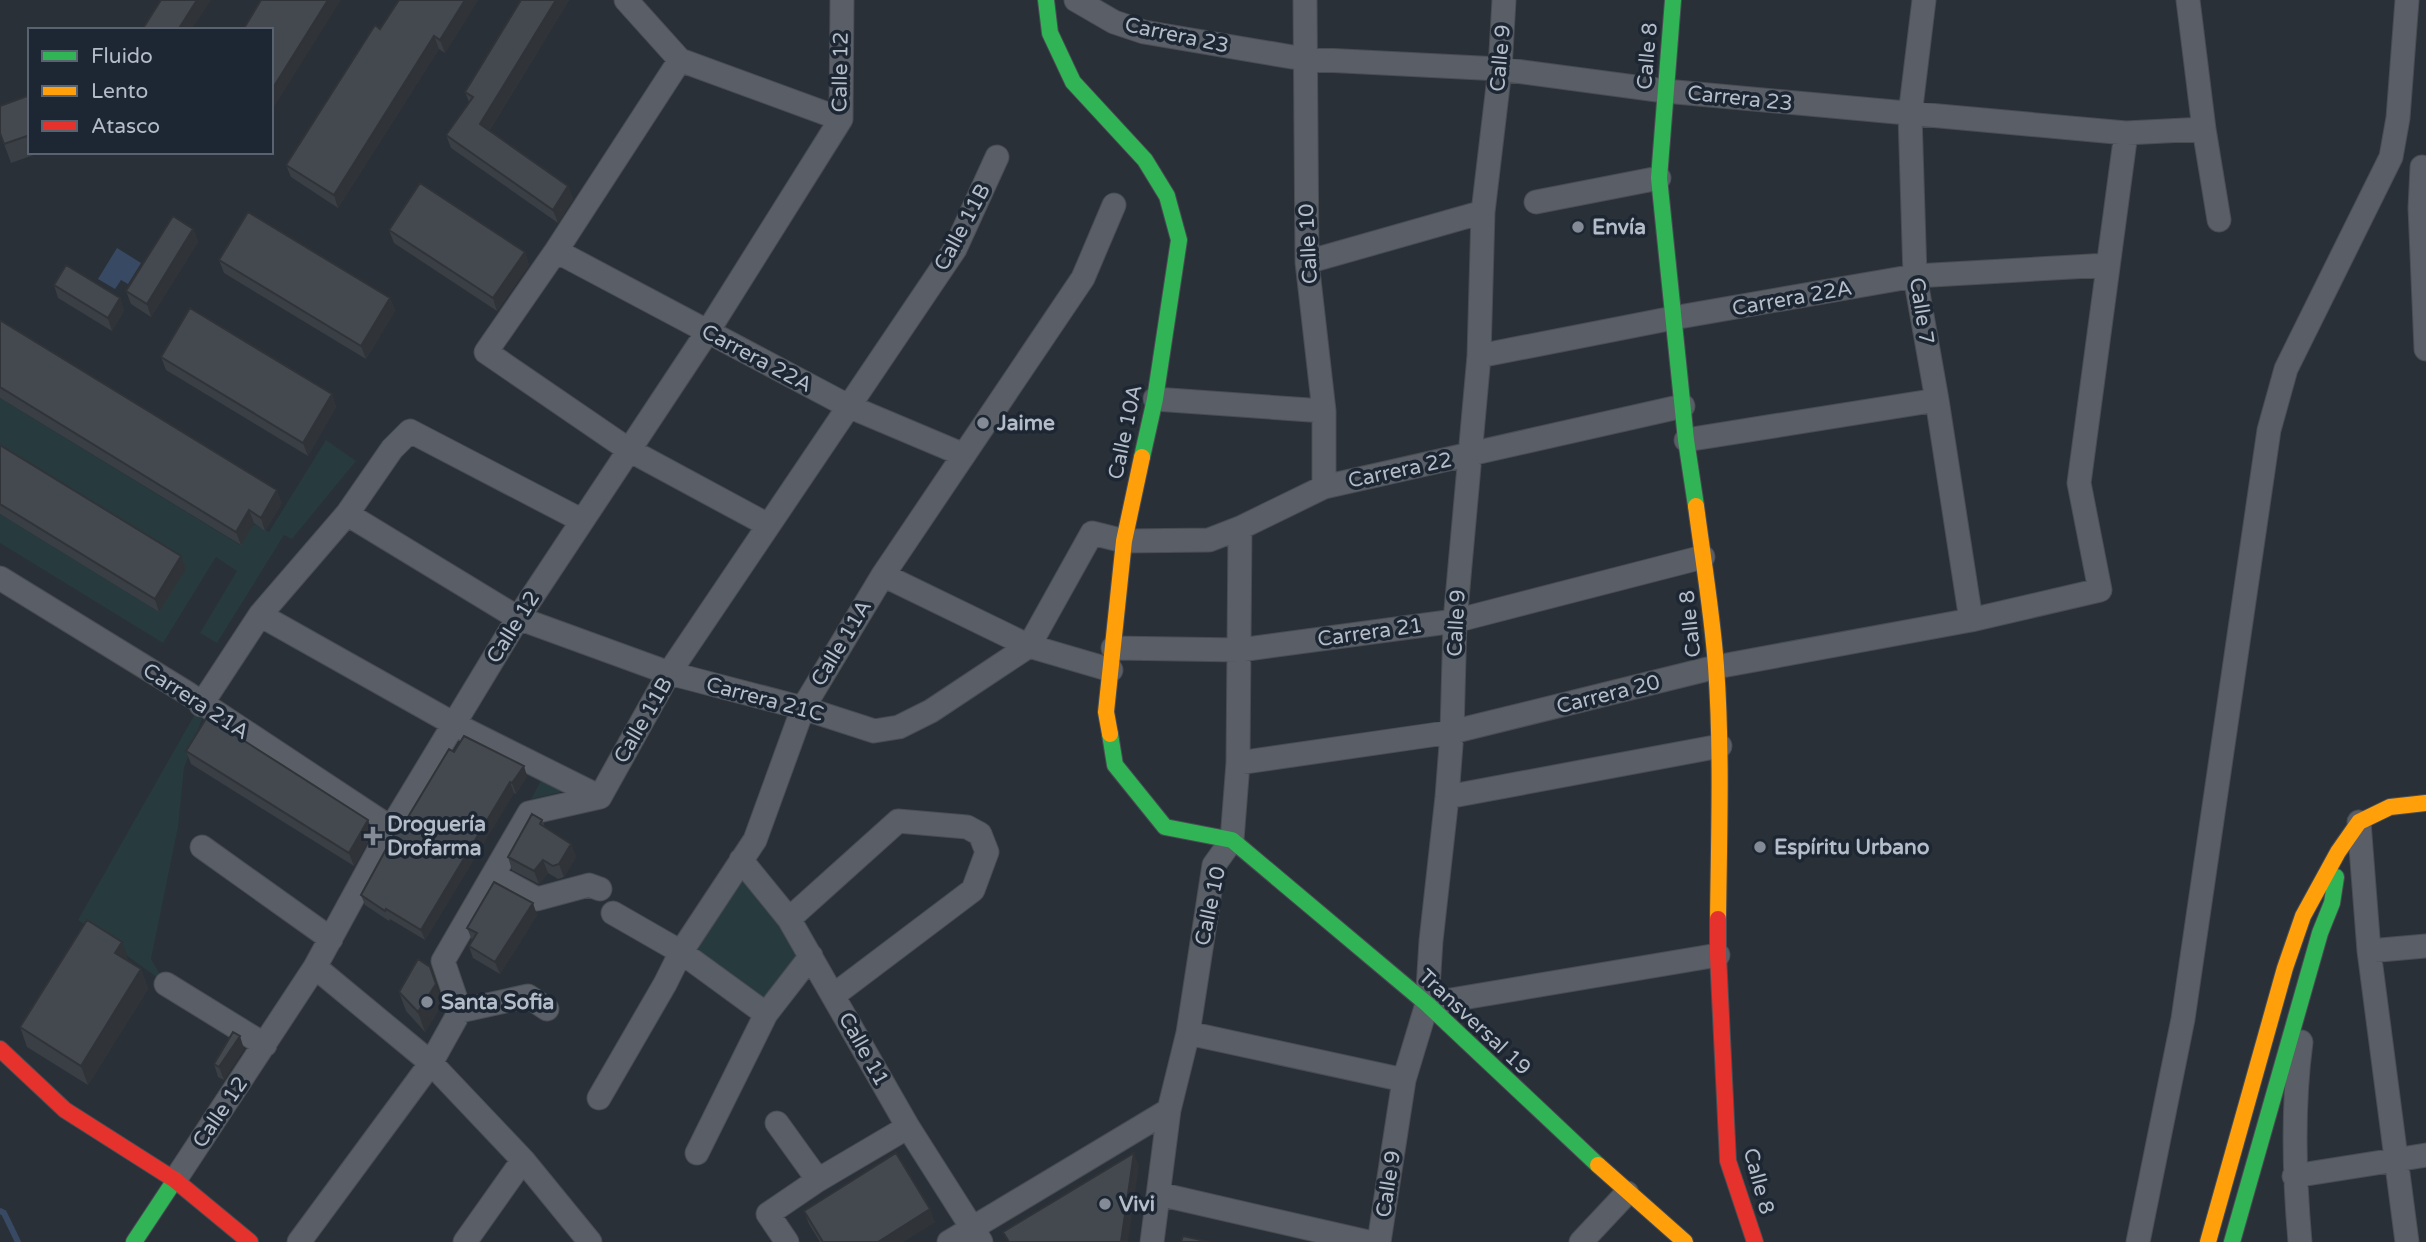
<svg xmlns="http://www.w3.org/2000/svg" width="2426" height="1242" font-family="'Varela Round',sans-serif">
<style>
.green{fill:#273a3e}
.water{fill:#384963}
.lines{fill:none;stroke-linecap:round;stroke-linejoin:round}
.stream{stroke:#384963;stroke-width:6}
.street-casing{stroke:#484c53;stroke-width:25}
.fast-casing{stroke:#484c53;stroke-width:18}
.slow-casing{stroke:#484c53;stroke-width:18}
.jam-casing{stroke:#484c53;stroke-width:18}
.street{stroke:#5a5e66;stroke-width:23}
.fast{stroke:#30b455;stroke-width:16}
.slow{stroke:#ff9f0a;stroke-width:16}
.jam{stroke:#e5322d;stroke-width:16}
.wall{fill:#3a3f45}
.shaded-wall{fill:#303338}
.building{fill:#444950;stroke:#303338;stroke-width:2}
.poi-dot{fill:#848b96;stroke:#1d2633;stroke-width:2.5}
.labels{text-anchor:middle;stroke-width:7;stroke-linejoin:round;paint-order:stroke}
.street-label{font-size:21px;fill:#b4bcc9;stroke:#1d2633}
.poi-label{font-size:21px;font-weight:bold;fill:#b4bcc9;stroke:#1d2633;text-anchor:start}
</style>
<rect width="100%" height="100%" fill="#2a3038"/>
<path class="green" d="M0 398 240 545 254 524 269 532 326 440 356 461 292 539 284 535 217 643 200 633 237 571 216 557 163 643 0 543V514L159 612 0 455Z
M195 714 202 719 184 768 178 827 151 959 166 984 78 920Z
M543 777 569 790 531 799Z
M741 860 811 956 766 1014 681 952Z"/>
<path class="water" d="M117 248 141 263 128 284 121 280 115 289 98 279Z"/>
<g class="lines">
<path class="stream" d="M0 1211 4 1213 18 1242"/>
<defs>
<path id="street" d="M626 0 680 60 841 119
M1076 0 1114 22 1144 32 1304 59 1500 69 1665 91 2126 133 2204 129
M1305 0 1307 262 1324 411V487
M1924 0 1910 115 1915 276 1937 400 1971 620
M2188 0 2204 129 2219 220
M680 60 556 251 486 352 629 450 768 525
M2422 167 2420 208 2426 349
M1536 202 1659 178
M556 251 848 406 964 455
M1307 262 1483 212
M1479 356 1673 318 1915 276 2108 265
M1155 399 1324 411
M1686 440 1937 400
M347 514 518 618 669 673 803 708 874 731 899 727 931 711 1029 646 1092 533 1124 541 1209 540 1240 528 1324 487 1683 406
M883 575 1029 646 1111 670
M0 578 187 693 391 828
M260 615 454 724 600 797
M1113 648 1240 650 1455 621 1703 557
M201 705 260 615 347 514 392 449 410 431 581 520
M1238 763 1452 732 1716 667 1971 620 2100 590 2079 483 2126 133
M1447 797 1720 746
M2359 822 2369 951 2407 1242
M202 847 331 939
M741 860 789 919 908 1127 981 1242
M493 875 537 899 589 885 600 889
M613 913 681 952 766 1014
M789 919 898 821 967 827 980 834 987 852 973 890 834 995
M2369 951 2426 946
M315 967 431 1063 523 1160 590 1242
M166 984 265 1045
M1427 1004 1718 955
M460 1011 528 996 547 1009
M1188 1033 1404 1080
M599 1098 665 984 681 952 755 840 803 708 883 575 1083 278 1114 205
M777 1123 818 1180
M697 1153 766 1014 811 956
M2294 1176 2426 1155
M175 1180 315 967 391 828 518 618 708 331 841 119 842 0
M1159 1194 1368 1242
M299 1242 431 1063 460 1011 443 961 529 813 600 797 669 673 955 249 997 157
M465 1242 523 1160
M787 1242 768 1214 818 1180 908 1127
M949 1242 1169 1110
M1152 1242 1169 1110 1188 1033 1214 865 1232 840 1238 763 1240 528
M1379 1242 1404 1080 1427 1004 1431 941 1447 797 1452 732 1455 621 1479 356 1483 212 1500 69 1504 0
M1581 1242 1627 1193
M2138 1242 2183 1019 2269 430 2286 369 2391 157 2398 118 2407 0
M2300 1242C2294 1175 2292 1109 2301 1042"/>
<path id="fast" d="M1046 0 1050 33 1073 82 1145 160 1167 196 1179 240 1155 399 1142 457
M1673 0 1659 178 1686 440 1696 506
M1110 734 1115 765 1165 827 1232 840 1427 1004 1598 1165
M134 1242 175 1180
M2232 1242 2320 933 2332 903 2336 877"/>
<path id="slow" d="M1696 506C1703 559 1712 612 1716 666 1722 750 1719 834 1718 919
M1110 734 1106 712 1124 541 1142 457
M1598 1165 1685 1242
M2208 1242 2285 968 2303 916 2338 852 2359 822 2390 807 2426 803"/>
<path id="jam" d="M1718 919V955L1728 1161 1755 1242
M0 1049 65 1110 175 1180 250 1242"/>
</defs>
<use href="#street" class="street-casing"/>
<use href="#fast" class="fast-casing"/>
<use href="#slow" class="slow-casing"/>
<use href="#jam" class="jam-casing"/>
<use href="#street" class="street"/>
<use href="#fast" class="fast"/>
<use href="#slow" class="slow"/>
<use href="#jam" class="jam"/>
</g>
<path class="wall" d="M478 0 445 53 439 49 338 208 291 177 286 165 380 29Z
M521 0H569L489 131 568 186 573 199 558 223 451 148 446 135 469 102 465 92Z
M30 95V152H42L11 163 0 133Z
M193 229 198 242 151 317 131 304 126 291Z
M389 230 525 252 529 265 497 311 394 243Z
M219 260 390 298 395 311 366 359 224 273Z
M54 285 120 298 124 311 112 331 58 298Z
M0 320 282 503 265 531 254 523 241 545 0 398Z
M161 357 332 394 336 407 308 456 166 370Z
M0 445 181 556 186 569 159 612 0 514Z
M186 751 373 833 354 866 191 764Z
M454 752 527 776 516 794 514 793 425 940 390 919 389 921 365 905 361 895 402 827Z
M542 820 545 827 571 844 576 857 564 877 558 879 548 873 539 884 512 870 508 857Z
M537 915 500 974 473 958 469 946 472 940 467 928Z
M129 962 141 969 148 989 88 1085 27 1047 20 1027Z
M399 992 443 1003 425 1032 406 1011Z
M244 1049 224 1080 218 1077 214 1064Z
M804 1211 935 1222 903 1242H820L809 1224Z"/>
<path class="shaded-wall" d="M197 0H211L191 30H178Z
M328 0H341L271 112V91Z
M465 0H478L445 53 440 40Z
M556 0H569L485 137 480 124Z
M434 36 439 49 338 208 334 195Z
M568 186 573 199 558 223 553 210Z
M193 229 198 242 151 317 147 304Z
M525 252 529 265 497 311 493 298Z
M120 298 124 311 112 331 108 318Z
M390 298 395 311 366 359 361 346Z
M332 394 336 407 308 456 303 443Z
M277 490 282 503 265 531 261 518Z
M249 510 254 523 241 545 236 532Z
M181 556 186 569 159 612 155 599Z
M524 766 527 776 516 794 512 783Z
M510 782 514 793 425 940 421 930Z
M368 820 373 833 354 866 349 853Z
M571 844 576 857 564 877 559 864Z
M543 860 548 873 539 884 534 871Z
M533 903 537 915 500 974 495 962Z
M122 942 129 962 115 953Z
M430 967 443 1003 425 1032 418 1012Z
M141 969 148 989 88 1085 81 1066Z
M240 1036 244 1049 224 1080 219 1067Z
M1134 1153 1139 1166 1128 1242H1121Z
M930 1209 935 1222 903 1242H878Z"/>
<path class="building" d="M161 0H197L178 30H142Z
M261 0H328L271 91V30H243Z
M399 0H465L440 40 434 36 334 195 286 165 375 25 380 29Z
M521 0H556L480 124 568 186 553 210 446 135 473 97 465 92Z
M30 95V135L4 144 0 133V106Z
M420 183 525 252 493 298 389 230Z
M248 212 390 298 361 346 219 260Z
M173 216 193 229 147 304 126 291Z
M66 265 120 298 108 318 54 285Z
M190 308 332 394 303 443 161 357Z
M0 320 277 490 261 518 249 510 236 532 0 387Z
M0 445 181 556 155 599 0 504Z
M207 717 368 820 349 853 186 751Z
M464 736 524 766 512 783 510 782 421 930 386 909 385 911 361 895 397 829 402 827 449 749 454 752Z
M532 814 542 820 540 824 571 844 559 864 553 866 543 860 534 871 508 857Z
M494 882 533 903 495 962 469 946 477 933 467 928Z
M87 920 122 942 115 953 141 969 81 1066 20 1027Z
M418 959 430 967 436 984 418 1012 399 992Z
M233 1032 240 1036 219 1067 214 1064Z
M896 1153 930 1209 878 1242H823L804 1211Z
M1134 1153 1121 1242H1009L1003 1232Z
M1183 1236 1210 1242H1181Z"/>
<g class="poi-dot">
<circle cx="1578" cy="227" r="7"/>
<circle cx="983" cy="423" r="7"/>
<path d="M369.5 825.5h7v7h7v7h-7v7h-7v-7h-7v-7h7z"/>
<circle cx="1760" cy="847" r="7"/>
<circle cx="427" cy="1002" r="7"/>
<circle cx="1105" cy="1204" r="7"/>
</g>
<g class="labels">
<g class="street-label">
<text transform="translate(1177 35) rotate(12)" y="7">Carrera 23</text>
<text transform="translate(1647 56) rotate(-85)" y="7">Calle 8</text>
<text transform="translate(1500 58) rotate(-85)" y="7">Calle 9</text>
<text transform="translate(840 72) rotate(-89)" y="7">Calle 12</text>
<text transform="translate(1740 98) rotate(6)" y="7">Carrera 23</text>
<text transform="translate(962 227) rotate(-62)" y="7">Calle 11B</text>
<text transform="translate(1308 244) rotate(-93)" y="7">Calle 10</text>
<text transform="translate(1792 298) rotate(-10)" y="7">Carrera 22A</text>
<text transform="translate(1922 311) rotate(81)" y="7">Calle 7</text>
<text transform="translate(757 358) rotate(28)" y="7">Carrera 22A</text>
<text transform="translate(1125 432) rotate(-78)" y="7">Calle 10A</text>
<text transform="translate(1400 470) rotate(-12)" y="7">Carrera 22</text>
<text transform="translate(1456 623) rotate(-87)" y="7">Calle 9</text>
<text transform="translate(1690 624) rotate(-96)" y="7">Calle 8</text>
<text transform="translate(513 627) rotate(-58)" y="7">Calle 12</text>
<text transform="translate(1370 632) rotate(-8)" y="7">Carrera 21</text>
<text transform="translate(841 643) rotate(-59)" y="7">Calle 11A</text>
<text transform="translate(1608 694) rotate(-14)" y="7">Carrera 20</text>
<text transform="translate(765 699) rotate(15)" y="7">Carrera 21C</text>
<text transform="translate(196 701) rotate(33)" y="7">Carrera 21A</text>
<text transform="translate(643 720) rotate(-60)" y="7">Calle 11B</text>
<text transform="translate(1210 906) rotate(-78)" y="7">Calle 10</text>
<text transform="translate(1475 1022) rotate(43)" y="7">Transversal 19</text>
<text transform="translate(864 1049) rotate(61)" y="7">Calle 11</text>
<text transform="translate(220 1112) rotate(-56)" y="7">Calle 12</text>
<text transform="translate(1759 1181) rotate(75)" y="7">Calle 8</text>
<text transform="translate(1388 1184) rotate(-81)" y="7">Calle 9</text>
</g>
<g class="poi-label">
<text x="1592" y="234">Envía</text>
<text x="997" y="430">Jaime</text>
<text x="387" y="831">Droguería<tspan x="387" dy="24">Drofarma</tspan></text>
<text x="1774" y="854">Espíritu Urbano</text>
<text x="441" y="1009">Santa Sofia</text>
<text x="1119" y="1211">Vivi</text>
</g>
</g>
<rect x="28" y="28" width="245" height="126" fill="#1d2633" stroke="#59626f" stroke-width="2"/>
<rect x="42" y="51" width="35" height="10" fill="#30b455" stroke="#59626f" stroke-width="2"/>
<text x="91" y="63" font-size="21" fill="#b4bcc9">Fluido</text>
<rect x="42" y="86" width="35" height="10" fill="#ff9f0a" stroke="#59626f" stroke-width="2"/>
<text x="91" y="98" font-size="21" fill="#b4bcc9">Lento</text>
<rect x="42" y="121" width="35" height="10" fill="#e5322d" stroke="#59626f" stroke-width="2"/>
<text x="91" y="133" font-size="21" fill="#b4bcc9">Atasco</text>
</svg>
